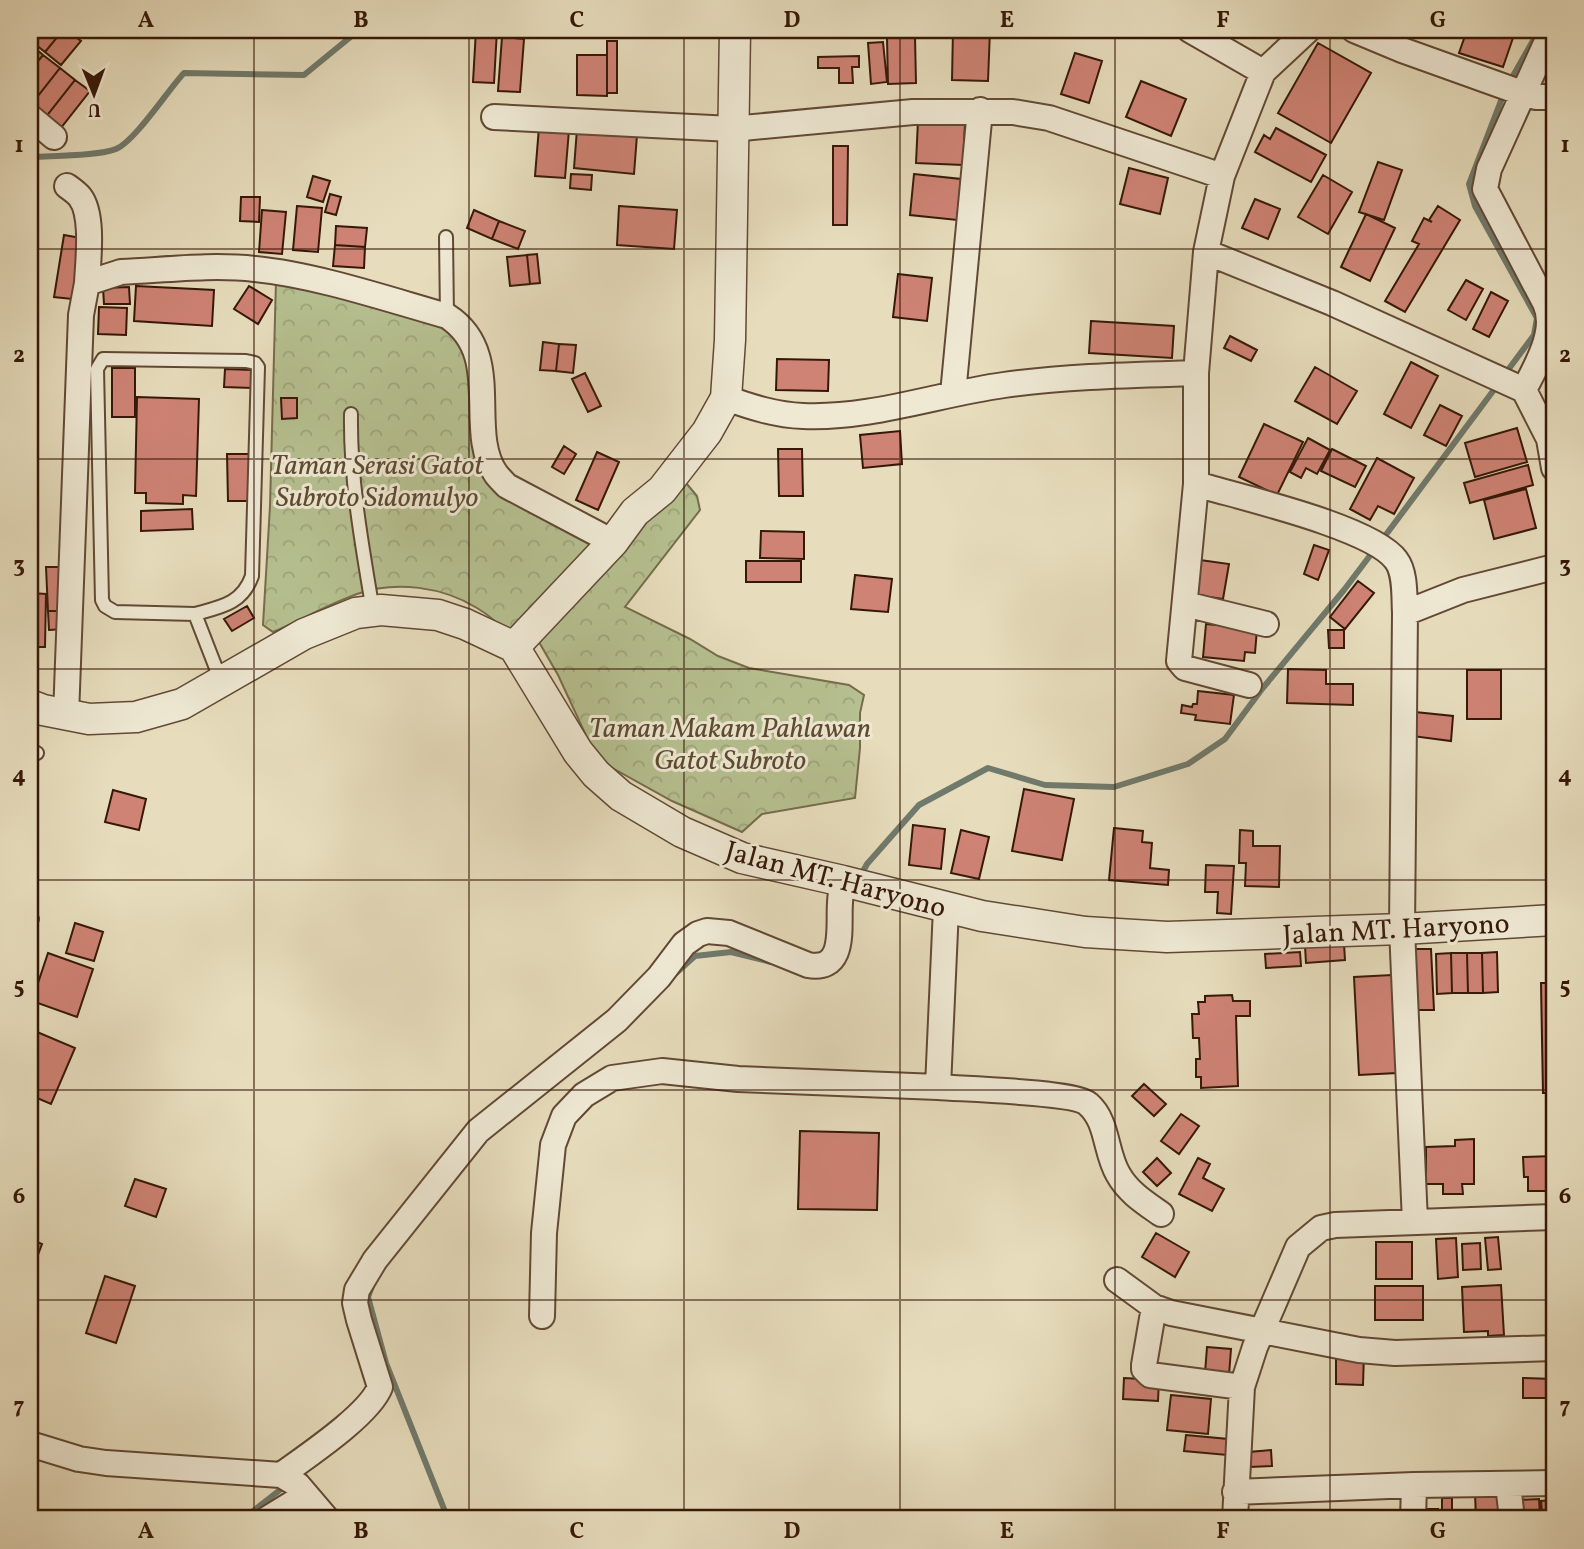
<svg xmlns="http://www.w3.org/2000/svg" width="1584" height="1549" font-family="Vollkorn,serif">
<style>
.park{fill:url(#park-crowns);stroke:#766c4c;stroke-width:2}
.lines{fill:none;stroke-linecap:round;stroke-linejoin:round}
.stream{stroke:#707a6c;stroke-width:6}
.building{fill:#cf8375;stroke:#361808;stroke-width:2}
.service-casing{stroke:#624935;stroke-width:16}
.minor-casing{stroke:#624935;stroke-width:28}
.tertiary-casing{stroke:#624935;stroke-width:33}
.service{stroke:#efe9d4;stroke-width:12}
.minor{stroke:#efe9d4;stroke-width:24}
.tertiary{stroke:#efe9d4;stroke-width:30}
.grid{fill:none;stroke:#361808;stroke-width:2;stroke-opacity:0.55}
.labels{text-anchor:middle;stroke-width:6;stroke-linejoin:round;paint-order:stroke}
.park-label{font-size:28px;font-style:italic;fill:#5c4a31;stroke:#efe9d4}
.street-label{font-size:28px;fill:#361808;stroke:#efe9d4}
.neatline{fill:none;stroke:#361808;stroke-width:2.5}
.grid-label{font-size:23px;text-anchor:middle;font-weight:bold;fill:#361808}
</style>
<defs>
<pattern id="park-crowns" width="20" height="18" patternUnits="userSpaceOnUse" patternTransform="scale(1.75)"><rect width="20" height="18" fill="#b6c090"/><path d="M2 6a3 3 0 1 1 6 0M12 15a3 3 0 1 1 6 0" fill="none" stroke="#9da47b"/></pattern>
</defs>
<rect width="100%" height="100%" fill="#e7ddbd"/>
<filter id="stains"><feTurbulence type="fractalNoise" baseFrequency=".00286" numOctaves="4"/><feColorMatrix values="0 0 0 0 .2 0 0 0 0 .09 0 0 0 0 .02 0 0 0 .5 -.17"/></filter>
<radialGradient id="worn" r=".72"><stop offset=".6" stop-color="#630" stop-opacity="0"/><stop offset="1" stop-color="#630" stop-opacity=".3"/></radialGradient>
<path class="park" d="M276 280 437 319 464 336 481 455 607 539 515 639C503 628 491 616 477 608 443 587 396 580 357 594 329 604 301 620 273 632L263 625 270 506Z
M686 483 697 496 700 510 625 607 690 639 718 656 749 668 849 685 864 695 860 713V748L855 798 762 814 742 832 672 801 607 765 590 744 558 675 539 642 640 520Z"/>
<g class="lines">
<path class="stream" d="M1509 83 1539 30
M1504 93 1469 184 1475 206 1537 318 1534 335 1505 374
M30 157C50 156 99 156 116 149 135 141 168 90 184 73L304 75 359 30
M1382 540 1499 383
M860 877 867 864 919 805 988 768 1045 785 1114 787 1188 764 1225 739 1262 689 1344 590 1375 549
M675 974 695 956 731 952 771 962
M372 1286 368 1297 386 1363 448 1519
M243 1519 285 1486"/>
</g>
<path class="building" d="M36 30H63L45 52 30 40Z
M63 30H67L81 41 61 65 45 52Z
M476 30H497L494 83 473 82Z
M953 30H990L988 81 952 80Z
M1467 30H1497L1514 35 1503 67 1459 53Z
M502 37 524 39 520 92 498 91Z
M915 37 916 83 888 84 887 38Z
M607 41H617V93H607Z
M883 42 887 82 871 84 868 43Z
M1318 43 1371 73 1331 143 1278 113Z
M31 45 43 55 30 71V47Z
M1075 53 1102 61 1089 103 1061 94Z
M43 55 60 68 30 106V71Z
M577 55H607V96L577 95Z
M859 56V67H852L853 83H839V68H818V57Z
M60 68 75 80 45 118 30 106Z
M75 80 90 91 60 129 45 118Z
M1141 81 1186 99 1171 136 1126 117Z
M918 120 965 123 963 165 916 163Z
M539 127 569 130 565 178 535 176Z
M1276 128 1326 155 1311 182 1255 152 1264 135 1270 139Z
M577 129 637 135 634 174 574 168Z
M833 146H848L847 225H833Z
M1378 162 1402 170 1384 220 1359 212Z
M1129 168 1168 178 1160 214 1120 204Z
M571 174 592 175 591 190 570 188Z
M914 174 961 179 957 220 910 215Z
M1323 175 1352 192 1328 234 1298 217Z
M313 176 330 181 323 202 307 197Z
M330 194 341 197 336 215 325 212Z
M241 197H260L259 222 240 221Z
M1255 199 1280 209 1268 239 1242 228Z
M297 206 322 208 318 252 293 250Z
M619 206 677 210 674 249 617 245Z
M1438 206 1460 220 1405 312 1385 301 1419 244 1412 241 1424 218 1432 222 1429 220Z
M262 210 286 212 282 254 259 252Z
M474 210 499 221 492 239 467 228Z
M1366 214 1395 228 1370 281 1341 267Z
M499 221 525 231 518 249 492 239Z
M336 226 367 228 365 247 335 245Z
M64 235 81 238 72 299 54 297Z
M335 245 365 247 364 268 333 266Z
M537 254 540 283 530 284 527 255Z
M527 255 530 284 510 286 507 257Z
M898 274 932 278 927 321 893 317Z
M1466 280 1483 289 1466 320 1448 310Z
M136 286 214 290 212 326 134 321Z
M249 286 272 300 258 324 234 309Z
M129 287 130 304H104L103 288Z
M1491 292 1508 301 1489 337 1473 329Z
M99 307 127 308 126 335 98 334Z
M1091 321 1174 326 1172 358 1089 353Z
M1230 336 1257 350 1251 361 1224 348Z
M543 342 559 344 556 371 540 370Z
M559 344 576 345 573 373 556 371Z
M1554 346V382L1542 377Z
M777 359 829 360 828 391 776 390Z
M1411 362 1438 376 1411 428 1384 414Z
M1315 367 1357 391 1337 424 1295 401Z
M112 368H135V417H112Z
M225 369 253 370 252 388 224 387Z
M585 373 601 406 588 412 572 379Z
M137 397 199 399 196 496 183 495V504L146 503V493H135Z
M281 398H297V418L282 419Z
M1440 405 1462 416 1446 446 1424 435Z
M1264 424 1303 442 1277 495 1239 477Z
M1517 428 1527 462 1475 477 1465 443Z
M900 431 902 464 863 468 860 435Z
M1308 438 1330 450 1317 474 1306 468 1301 478 1290 472Z
M564 446 576 454 564 474 552 467Z
M778 449H802L803 496H779Z
M1332 449 1366 466 1355 487 1321 471Z
M597 452 619 462 598 510 576 500Z
M227 454H252V501H228Z
M1377 458 1414 478 1394 514 1378 506 1370 520 1350 509Z
M1528 465 1533 485 1470 503 1464 483Z
M1526 489 1536 528 1494 539 1484 500Z
M192 509 193 529 141 531V511Z
M761 531 804 532V559L760 558Z
M1314 545 1329 550 1318 580 1304 574Z
M1193 559 1229 564 1223 599 1196 595Z
M746 561H801V582H746Z
M46 567H64L65 611H48Z
M855 575 892 579 888 612 851 609Z
M1358 581 1374 593 1345 629 1330 617Z
M30 593 46 594 45 647H30Z
M247 606 254 618 232 631 224 619Z
M48 611H65L66 629 49 630Z
M1206 624 1257 629 1255 653 1245 652 1244 661 1203 657Z
M1328 630H1344V648H1329Z
M1288 669 1326 670V684H1353V705L1287 703Z
M1467 670H1501V719H1467Z
M1198 691 1234 695 1230 724 1195 720 1196 715 1181 713 1182 705 1192 707 1193 704H1197Z
M1415 712 1453 716 1451 741 1412 736Z
M1024 789 1074 799 1062 860 1012 851Z
M113 790 146 799 139 830 105 822Z
M913 825 945 829 941 869 909 865Z
M1114 828 1143 831 1142 842 1152 843 1150 868 1169 870 1168 885 1109 880Z
M961 830 989 837 979 879 951 873Z
M1240 830 1253 831V846H1280L1279 887 1245 886 1246 863H1239Z
M1206 865 1234 866 1231 914 1217 913 1218 892H1205Z
M75 923 103 932 94 961 66 953Z
M1344 944 1345 960 1306 963 1305 946Z
M1407 949H1431L1434 1010H1409Z
M1300 952 1301 966 1266 968 1265 954Z
M1497 952 1498 992 1483 993 1482 953Z
M48 953 93 969 77 1017 32 1001Z
M1451 953 1452 993 1437 994 1436 954Z
M1451 953H1467L1468 993H1452Z
M1467 953H1482L1483 993H1468Z
M1392 975 1397 1073 1359 1075 1354 977Z
M1541 983H1554V1093H1543Z
M1232 995 1233 1001H1250V1016H1236L1238 1086 1201 1088V1077H1196V1059H1200L1199 1038H1193L1192 1014H1199L1198 1002H1205V996Z
M30 1029 75 1048 51 1104 30 1095Z
M1144 1084 1166 1104 1154 1116 1132 1096Z
M1181 1114 1199 1126 1179 1154 1161 1141Z
M800 1131 879 1133 877 1210 798 1209Z
M1474 1139V1184H1462L1463 1194H1443V1184H1426V1147L1455 1146V1140Z
M1554 1156V1191H1528V1177H1524L1523 1157Z
M1157 1158 1171 1173 1157 1186 1143 1172Z
M1198 1158 1210 1164 1203 1178 1224 1189 1212 1211 1179 1194Z
M135 1179 166 1189 156 1217 125 1206Z
M1156 1233 1189 1252 1175 1277 1142 1257Z
M1498 1237 1501 1269 1488 1270 1485 1238Z
M1456 1238 1458 1277 1438 1279 1436 1239Z
M30 1239 42 1244 33 1268 30 1267Z
M1376 1242H1412V1279H1376Z
M1480 1243 1481 1269 1463 1270 1462 1244Z
M105 1276 135 1286 116 1343 86 1333Z
M1501 1285 1504 1335 1488 1336V1331L1464 1332 1462 1287Z
M1375 1286H1423V1320H1375Z
M1207 1347 1231 1349 1229 1375 1205 1373Z
M1336 1352 1364 1353 1363 1385 1336 1384Z
M1124 1378 1159 1380 1158 1401 1123 1399Z
M1523 1378 1554 1379V1398H1523Z
M1171 1395 1211 1399 1208 1434 1167 1430Z
M1186 1435 1228 1439 1227 1455 1184 1451Z
M1271 1450 1272 1466 1250 1467 1249 1452Z
M1504 1491 1505 1519H1476L1475 1493Z
M1442 1498H1452V1517H1442Z
M1539 1499 1540 1515 1517 1516 1516 1500Z
M1554 1500V1512L1542 1513 1541 1501Z
M1425 1509H1438V1519H1425Z"/>
<g class="lines">
<defs>
<path id="service" d="M446 237 447 316
M351 414C350 481 362 545 373 611
M195 614C221 607 242 604 252 576L258 367 255 363 246 361 103 359 97 369 102 600 105 606 115 612 195 614 221 681
M30 750 37 753
M30 918 32 919"/>
<path id="minor" d="M1190 30 1263 72
M1308 30 1263 72 1222 176 1206 252 1332 303 1524 390 1549 439 1554 468
M1354 30 1402 50 1522 93 1536 97H1554
M30 117 54 137
M494 117 732 129 913 112H1013L1049 118 1222 176
M67 186C71 189 77 193 80 197 94 215 88 261 87 283
M1206 252 1196 373V484L1179 661 1185 668 1249 685
M1524 390C1536 366 1558 330 1545 303L1485 189 1489 169 1552 30
M953 394 980 110
M726 398C751 407 776 415 803 416 871 419 938 394 1004 385 1068 376 1132 375 1196 373
M1196 484C1239 497 1372 527 1396 560 1406 573 1404 597 1405 613
M1185 604 1266 624
M66 716 81 315 87 283 121 272C165 270 211 264 255 269 316 275 387 299 447 316 506 354 465 430 496 474 499 478 503 482 507 486L613 542
M938 1087C963 1089 1075 1092 1088 1104 1108 1121 1105 1152 1118 1174 1128 1192 1144 1202 1161 1214
M1415 1222 1402 929 1405 613 1463 590 1554 567
M1117 1280 1154 1307 1171 1313 1359 1350 1395 1353 1554 1348
M1154 1307 1144 1365V1369L1150 1375 1242 1387
M542 1316 544 1233 553 1145 564 1116 584 1095 612 1078 662 1071 738 1079 938 1087 946 908
M30 1444 79 1459 106 1463 281 1475 298 1485 327 1519
M281 1475C307 1456 369 1415 380 1387L359 1320 355 1303 357 1290 375 1260 478 1131 617 1020 659 977 684 944 698 934 707 931 729 933 808 965C847 972 838 926 840 903 840 896 842 888 843 881
M1508 1484 1512 1519
M1235 1492 1414 1485 1554 1483
M267 1519 306 1495
M1235 1519 1242 1387 1255 1347 1298 1247 1321 1228 1335 1225 1554 1217
M1413 1519 1414 1485"/>
<path id="tertiary" d="M514 647 613 542 635 512 662 490 707 432 726 398 730 340 735 30
M30 705 43 710 89 719 136 717 182 704 304 634 356 613 381 610 438 615 465 624 514 647 578 752 596 774 621 796 682 832 742 858 843 881 982 916 1085 932 1167 937 1402 929 1554 920"/>
</defs>
<use href="#service" class="service-casing"/>
<use href="#minor" class="minor-casing"/>
<use href="#tertiary" class="tertiary-casing"/>
<use href="#service" class="service"/>
<use href="#minor" class="minor"/>
<use href="#tertiary" class="tertiary"/>
</g>
<path class="grid" d="M254 30V1519M469 30V1519M684 30V1519M900 30V1519M1115 30V1519M1330 30V1519M30 249H1554M30 459H1554M30 669H1554M30 880H1554M30 1090H1554M30 1300H1554"/>
<g class="labels">
<g class="park-label">
<text x="377" y="474">Taman Serasi Gatot<tspan x="377" dy="32">Subroto Sidomulyo</tspan></text>
<text x="730" y="737">Taman Makam Pahlawan<tspan x="730" dy="32">Gatot Subroto</tspan></text>
</g>
<g class="street-label">
<text transform="translate(836 878) rotate(15)" y="10">Jalan MT. Haryono</text>
<text transform="translate(1396 928) rotate(-3)" y="10">Jalan MT. Haryono</text>
</g>
</g>
<rect width="1584" height="1549" fill="none" stroke="#e7ddbd" stroke-width="77"/>
<g transform="translate(94 94) rotate(179)" stroke="#efe9d4" stroke-width="5" paint-order="stroke">
<path d="M0-5L12 26L0 18L-12 26Z" fill="#361808"/>
<text y="-10" font-size="19" font-weight="bold" text-anchor="middle" fill="#361808">U</text>
</g>
<rect x="38" y="38" width="1508" height="1472" class="neatline"/>
<g class="grid-label">
<text x="146" y="27">A</text>
<text x="361" y="27">B</text>
<text x="577" y="27">C</text>
<text x="792" y="27">D</text>
<text x="1007" y="27">E</text>
<text x="1223" y="27">F</text>
<text x="1438" y="27">G</text>
<text x="19" y="152">1</text>
<text x="1565" y="152">1</text>
<text x="19" y="362">2</text>
<text x="1565" y="362">2</text>
<text x="19" y="572">3</text>
<text x="1565" y="572">3</text>
<text x="19" y="782">4</text>
<text x="1565" y="782">4</text>
<text x="19" y="993">5</text>
<text x="1565" y="993">5</text>
<text x="19" y="1203">6</text>
<text x="1565" y="1203">6</text>
<text x="19" y="1413">7</text>
<text x="1565" y="1413">7</text>
<text x="146" y="1538">A</text>
<text x="361" y="1538">B</text>
<text x="577" y="1538">C</text>
<text x="792" y="1538">D</text>
<text x="1007" y="1538">E</text>
<text x="1223" y="1538">F</text>
<text x="1438" y="1538">G</text>
</g>
<rect width="100%" height="100%" filter="url(#stains)"/>
<rect width="100%" height="100%" fill="url(#worn)"/>
</svg>
